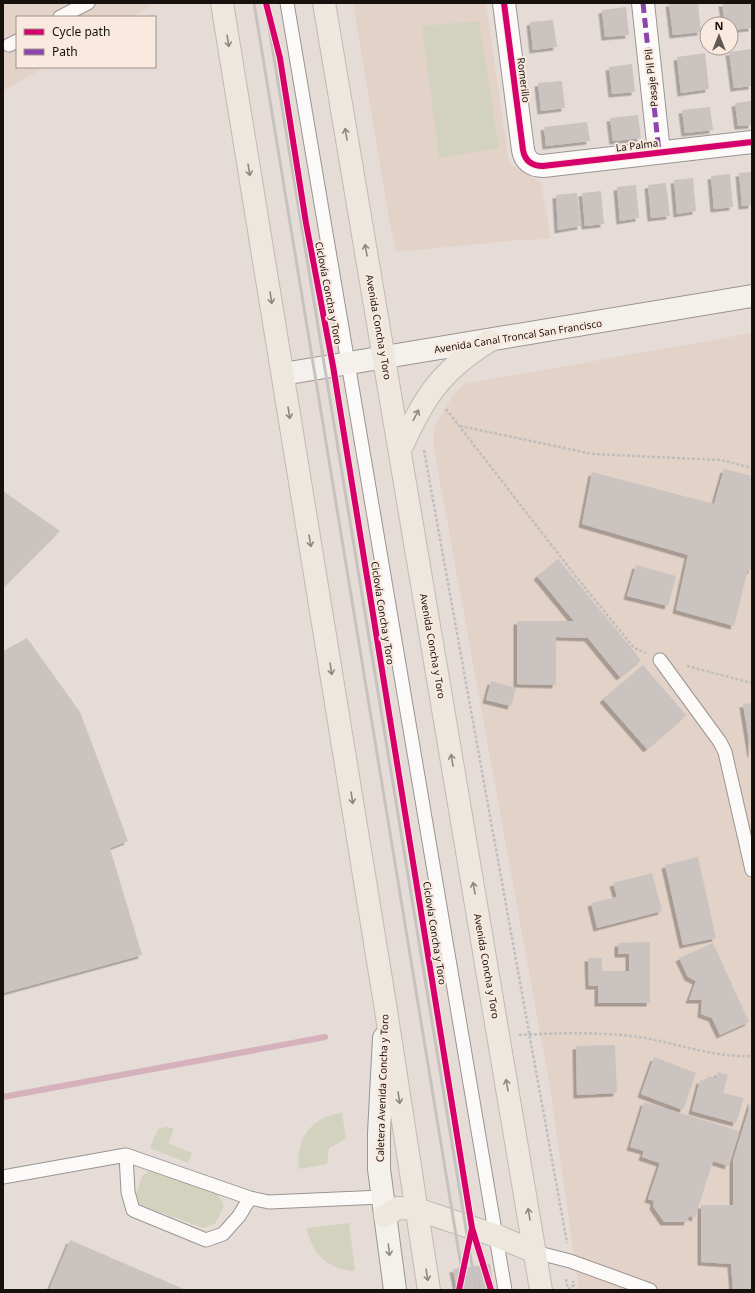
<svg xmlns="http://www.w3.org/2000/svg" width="755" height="1293" font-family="'Noto Sans',sans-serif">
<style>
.built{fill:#e3d2c7}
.green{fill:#d3d2bf}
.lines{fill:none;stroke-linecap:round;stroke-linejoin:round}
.stream{stroke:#d5b1bc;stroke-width:6}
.building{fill:#cbc3c0;filter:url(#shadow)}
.lane-casing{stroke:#9b9490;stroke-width:15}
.street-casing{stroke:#9b9490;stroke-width:24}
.secondary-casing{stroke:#9b9490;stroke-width:24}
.primary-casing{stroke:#bfbab7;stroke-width:24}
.path{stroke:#c0bebc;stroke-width:2.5;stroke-dasharray:3 2;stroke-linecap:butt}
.lane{stroke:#fbfaf9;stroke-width:13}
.street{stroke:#fbfaf9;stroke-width:22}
.secondary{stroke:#f4f0eb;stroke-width:22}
.primary{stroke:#ede7dd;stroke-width:22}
.rail{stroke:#c6c2c1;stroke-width:3}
.quiet{stroke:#8e44ad;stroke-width:5;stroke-dasharray:10 5;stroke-linecap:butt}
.cycleway-casing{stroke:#f9e9de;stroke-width:8}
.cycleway{stroke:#d6006c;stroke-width:6}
.oneway{stroke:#8d8780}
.oneway2{stroke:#918c88}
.labels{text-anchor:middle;stroke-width:4;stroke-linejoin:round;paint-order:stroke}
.street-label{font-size:10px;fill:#17110e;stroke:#f9e9de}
</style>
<defs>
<filter id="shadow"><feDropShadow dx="-3.5" dy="3.5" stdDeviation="0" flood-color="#0004"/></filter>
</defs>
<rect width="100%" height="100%" fill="#e6dcd7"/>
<path class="built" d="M3 3H156L132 17H17V67H45L3 91Z
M353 3H486L509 163 541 183 551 239 519 240 396 252 389 220Z
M752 333V1290H579L549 1082 434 449V427L452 397 464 384Z"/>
<path class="green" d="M479 21 499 148 439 158 422 26Z
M342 1113 346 1139 329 1148 327 1164 299 1169C295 1139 312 1116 342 1113Z
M167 1127 174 1129 168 1143 192 1153 188 1163 150 1148 158 1129Z
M151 1170 217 1193 224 1206 215 1224 203 1228 141 1205 135 1198 142 1176Z
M349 1223 355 1271C329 1270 311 1254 307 1228Z"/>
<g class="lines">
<path class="stream" d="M3 1097 325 1037"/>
</g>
<path class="building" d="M669 3H698L701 32 673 35Z
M722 3H751L752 28 731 30V24H725Z
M626 7 629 35 605 37 602 10Z
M553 20 557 47 533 50 530 22Z
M752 49V86L734 88 729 52Z
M705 53 709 89 681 93 677 57Z
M632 64 635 92 612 94 609 67Z
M562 81 565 108 541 111 538 83Z
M752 101V125L738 126 735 103Z
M710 107 713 130 685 133 682 110Z
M638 115 641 138 613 141 610 118Z
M587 122 590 141 546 146 544 127Z
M752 172V205L742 206 739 173Z
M730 174 733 207 714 209 711 176Z
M693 178 696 211 677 214 674 180Z
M666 183 670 216 651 218 648 185Z
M636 185 639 218 620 221 617 187Z
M601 191 604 224 585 226 582 193Z
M577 193 581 226 558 230 556 195Z
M724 469 752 476V570L748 569 734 626 676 610 688 555 582 524 592 472 714 504Z
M3 491 60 531 3 588Z
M558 559 641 660 620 677 588 638 556 637V685L517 684V621H574L537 576Z
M636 565 676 576 668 606 627 596Z
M27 638 80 712 103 773 128 841 110 848 142 955 3 993V651Z
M643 665 686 715 647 749 603 699Z
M491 681 516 688 511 706 486 700Z
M752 703V753L751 754 743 704Z
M698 857 716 938 683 945 665 865Z
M652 873 662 911 597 928 591 903 617 897 613 883Z
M650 942V1003H598V986H589L588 958H602V971H629V954H618V943Z
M713 943 749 1022 720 1035 712 1018 701 1014 702 1000H689L696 981 688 977 679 958Z
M615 1045 617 1093 577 1095 576 1046Z
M654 1057 696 1073 683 1110 641 1094Z
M718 1072 728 1075 723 1093 744 1098 736 1123 692 1111 700 1080 706 1081 708 1076 716 1078Z
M752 1099V1290H733L731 1264 701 1262V1205H733V1160Z
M644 1102 739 1131 728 1166 713 1161 695 1218 689 1216 687 1222H664L653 1206 654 1201 648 1199 660 1163 642 1157 644 1151 630 1147Z
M70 1240 186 1290H49Z
M490 1264 494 1290H457L453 1269Z"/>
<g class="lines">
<defs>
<path id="lane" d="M287 3 505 1290
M60 17 88 3
M9 45 17 41
M660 660 720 742 725 752 752 870
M126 1155 128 1192 133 1210 206 1240 223 1234 239 1216 250 1198
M3 1177 126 1155 250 1198 269 1202 382 1197
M535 1252 570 1261 650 1290"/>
<path id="street" d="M504 3 523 150C525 161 532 166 543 166L752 142
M643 3 659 152"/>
<path id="secondary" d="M283 374 752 296
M384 1038 379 1133V1169L395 1290"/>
<path id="primary" d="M222 3 385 1004 429 1290
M324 3 541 1290
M400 450C425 397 438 373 489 341
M385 1216 398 1208 416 1209 497 1236 535 1252"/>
</defs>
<use href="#lane" class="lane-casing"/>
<use href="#street" class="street-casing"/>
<use href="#secondary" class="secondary-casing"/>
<use href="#primary" class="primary-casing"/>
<path class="path" d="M446 409 574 574 634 648 646 653
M460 426 593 454 721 460 752 468
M424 450 567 1243
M687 666 752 683
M519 1035C556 1033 595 1032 632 1036 673 1041 710 1058 752 1056
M478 1274 480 1289
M566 1279 568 1290
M568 1290 574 1285 573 1281"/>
<use href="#lane" class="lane"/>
<use href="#street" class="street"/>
<use href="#secondary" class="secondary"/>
<use href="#primary" class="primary"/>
<path class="rail" d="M254 3 465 1290
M265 3 476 1290"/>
<path class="quiet" d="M643 3 659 152"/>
<defs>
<path id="cycleway" d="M266 3 280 58 306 223 333 366 472 1228 491 1290
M504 3 523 150C525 161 532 166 543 166L752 142
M459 1290 472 1228"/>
</defs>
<use href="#cycleway" class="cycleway-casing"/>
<use href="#cycleway" class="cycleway"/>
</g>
<defs><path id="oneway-shaft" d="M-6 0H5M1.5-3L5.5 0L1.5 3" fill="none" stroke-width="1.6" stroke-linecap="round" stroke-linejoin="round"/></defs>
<g class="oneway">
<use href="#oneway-shaft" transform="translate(228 41) rotate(81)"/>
<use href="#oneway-shaft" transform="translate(346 134) rotate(-100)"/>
<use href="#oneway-shaft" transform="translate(249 170) rotate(81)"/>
<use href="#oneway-shaft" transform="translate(366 250) rotate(-100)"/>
<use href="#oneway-shaft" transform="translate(271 298) rotate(81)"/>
<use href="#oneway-shaft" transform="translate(289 413) rotate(81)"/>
<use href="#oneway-shaft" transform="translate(416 415) rotate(-63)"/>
<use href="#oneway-shaft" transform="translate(310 541) rotate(81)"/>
<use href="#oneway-shaft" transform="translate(331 669) rotate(81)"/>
<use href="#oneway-shaft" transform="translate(452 760) rotate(-100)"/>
<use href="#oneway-shaft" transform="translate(352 798) rotate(81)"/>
<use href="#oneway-shaft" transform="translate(474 888) rotate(-100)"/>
<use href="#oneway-shaft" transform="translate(507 1085) rotate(-100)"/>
<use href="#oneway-shaft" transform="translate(399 1098) rotate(81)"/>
<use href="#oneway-shaft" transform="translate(529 1214) rotate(-100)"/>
<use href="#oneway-shaft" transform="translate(427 1275) rotate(81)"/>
</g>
<use class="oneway2" href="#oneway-shaft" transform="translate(389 1250) rotate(83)"/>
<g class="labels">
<g class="street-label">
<text transform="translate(651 78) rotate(-96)" y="4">Pasaje Pil Pil</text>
<text transform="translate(524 80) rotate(83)" y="4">Romerillo</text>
<text transform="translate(637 145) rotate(-7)" y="4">La Palma</text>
<text transform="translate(329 293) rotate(79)" y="4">Ciclovía Concha y Toro</text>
<text transform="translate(379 327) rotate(80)" y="4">Avenida Concha y Toro</text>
<text transform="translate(518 336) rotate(-9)" y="4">Avenida Canal Troncal San Francisco</text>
<text transform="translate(383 613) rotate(81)" y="4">Ciclovía Concha y Toro</text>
<text transform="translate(433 646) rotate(80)" y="4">Avenida Concha y Toro</text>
<text transform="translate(435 933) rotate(81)" y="4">Ciclovía Concha y Toro</text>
<text transform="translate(487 966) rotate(80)" y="4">Avenida Concha y Toro</text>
<text transform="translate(382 1088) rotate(-88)" y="4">Caletera Avenida Concha y Toro</text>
</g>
</g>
<rect width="755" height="1293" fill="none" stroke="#17110e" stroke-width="8"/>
<rect x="16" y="16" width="140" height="52" fill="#f9e9de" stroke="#9f938b"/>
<rect x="24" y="29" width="20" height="6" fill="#d6006c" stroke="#9f938b"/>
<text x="52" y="36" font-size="12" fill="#17110e">Cycle path</text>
<rect x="24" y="49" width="20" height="6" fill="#8e44ad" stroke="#9f938b"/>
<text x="52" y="56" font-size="12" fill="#17110e">Path</text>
<g transform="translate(719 36)"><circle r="19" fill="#f9e9de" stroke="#9f938b"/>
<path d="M0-3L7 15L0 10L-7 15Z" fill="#5f5854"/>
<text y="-6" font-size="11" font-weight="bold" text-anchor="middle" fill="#17110e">N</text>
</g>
</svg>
